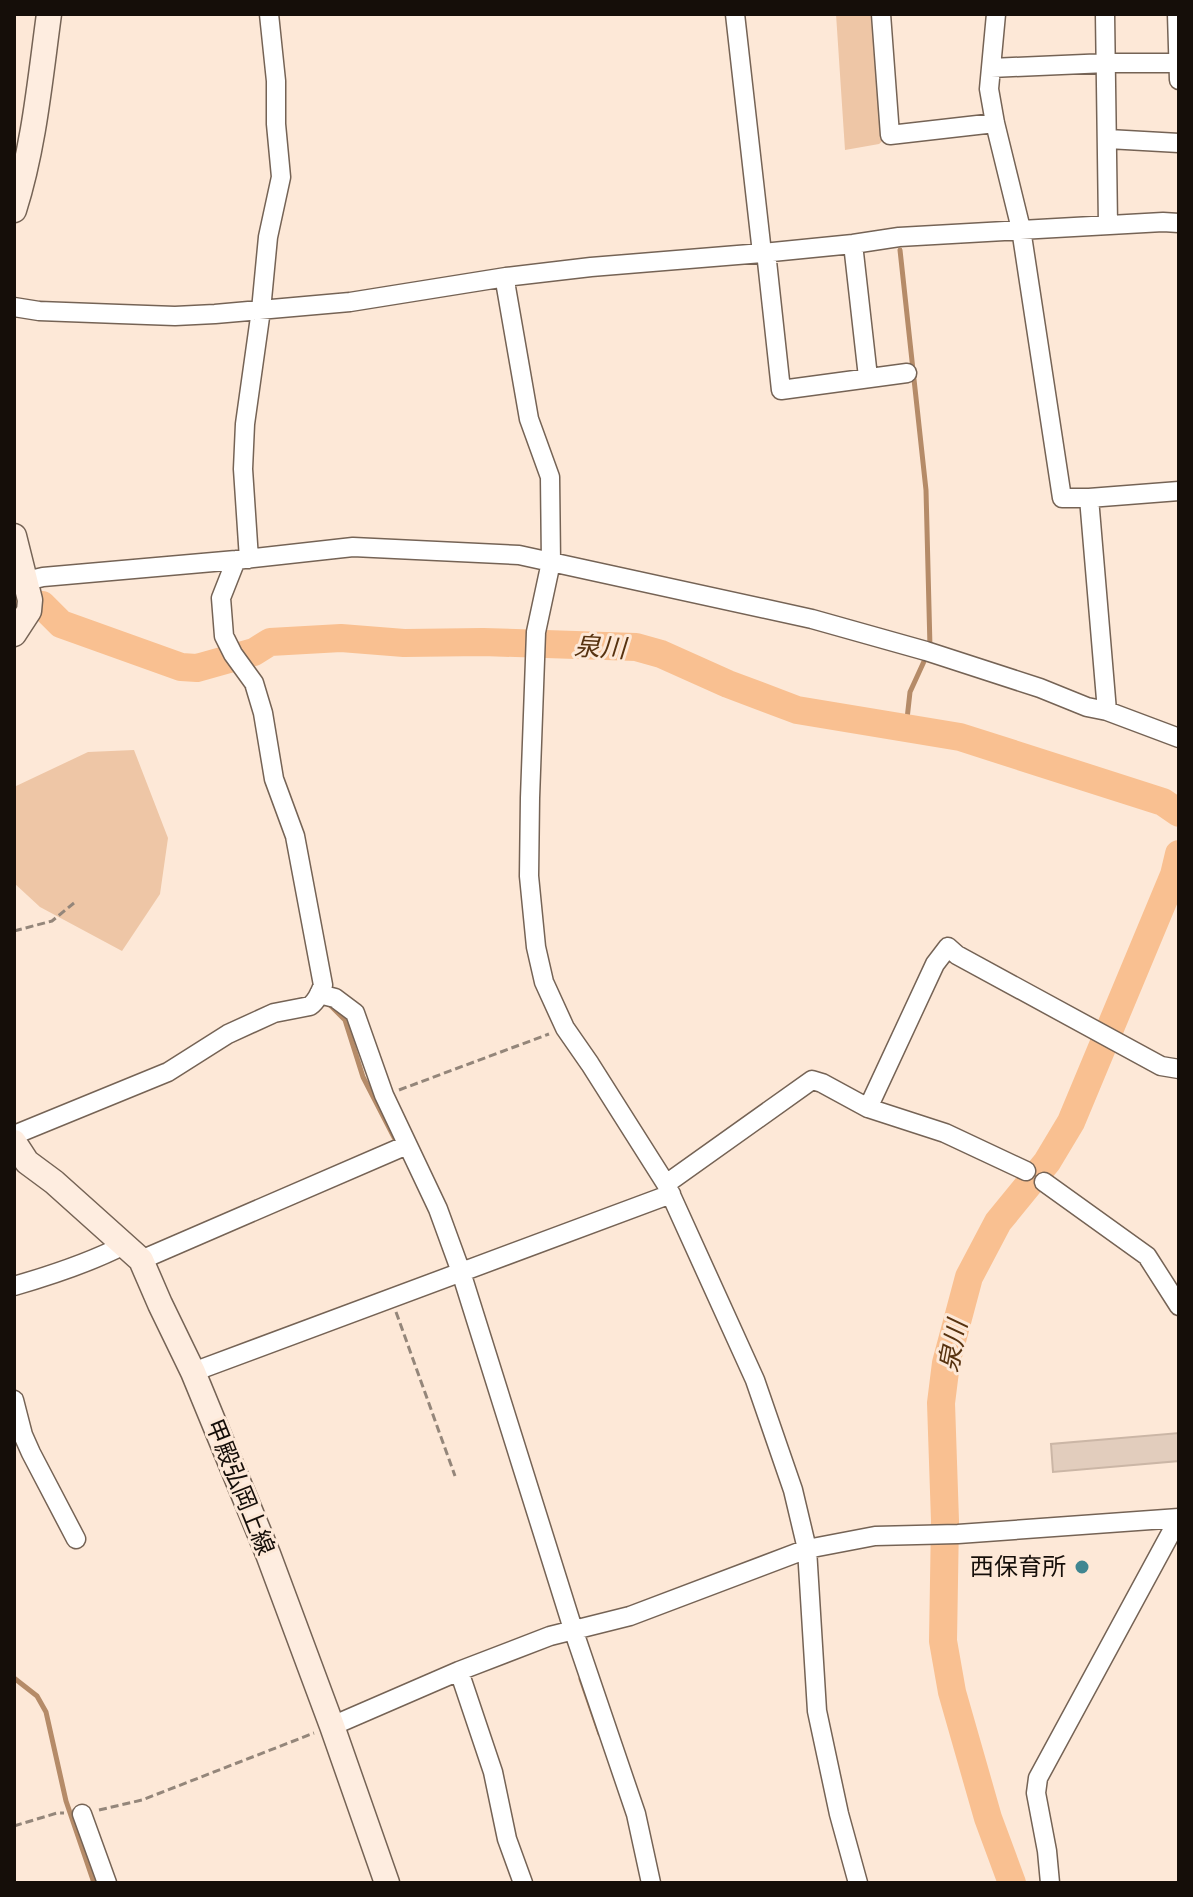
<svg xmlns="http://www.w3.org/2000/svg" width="1193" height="1897" font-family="'DM Sans','Noto Sans JP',sans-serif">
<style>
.green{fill:#eec6a6}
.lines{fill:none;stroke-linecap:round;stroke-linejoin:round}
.stream{stroke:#b58b68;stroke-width:5}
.river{stroke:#f9c091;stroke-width:28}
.building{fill:#e2cdbd;stroke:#cbb6a6;stroke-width:2}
.street-casing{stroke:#756355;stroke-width:21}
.secondary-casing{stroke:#756355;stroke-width:27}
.path{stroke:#94867a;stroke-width:3;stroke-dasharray:8 4;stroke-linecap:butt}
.street{stroke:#fff;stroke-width:18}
.secondary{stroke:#feede0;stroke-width:24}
.poi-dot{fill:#408691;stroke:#fde8d7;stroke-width:3}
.labels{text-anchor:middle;stroke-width:6;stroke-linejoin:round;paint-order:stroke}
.street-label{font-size:24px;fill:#150e09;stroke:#fde8d7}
.poi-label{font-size:24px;fill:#150e09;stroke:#fde8d7;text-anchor:end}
.water-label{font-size:26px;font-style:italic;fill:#57320f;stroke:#fde8d7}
</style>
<rect width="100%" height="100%" fill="#fde8d7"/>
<path class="green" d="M836 14H877L886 138 879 144 845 150Z
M134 750 168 838 160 894 122 951 40 907 14 883V787L88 752Z"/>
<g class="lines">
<path class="stream" d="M900 250 926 490 930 647
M906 728 910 692 926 657
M329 1004 345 1020 363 1077 398 1145
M14 1678 37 1696 46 1712 66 1801 94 1883
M581 1679 600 1734"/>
<path class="river" d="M14 609 42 605 61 624 181 667 197 668 254 652 270 642 341 638 404 643 483 642 636 647 661 654 728 684 797 710 960 737 1163 802 1179 813
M1012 1883 988 1818 952 1692 943 1641 945 1521 941 1403 946 1363 969 1277 998 1222 1047 1162 1071 1122 1174 875 1179 854"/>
</g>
<path class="building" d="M1179 1433V1461L1053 1472 1051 1444Z"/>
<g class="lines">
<defs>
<path id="street" d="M735 14 762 253
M881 14 890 135 995 123
M996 14 989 89 995 123 1021 229 1062 498H1089L1179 491
M1105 14 1108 225
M1177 14 1179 80
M991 68 1107 63H1179
M1108 139 1179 143
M853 244 868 377
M766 252 781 390 907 373
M506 277V287L529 419 550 477 551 562 536 632 530 798 529 876 536 947 544 982 565 1028 590 1064 666 1184 755 1380 793 1490 807 1549 817 1711 839 1814 858 1883
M14 307 39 311 119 314 175 316 215 314 350 302 506 277 591 267 762 253 853 244 899 237 1163 222 1179 223
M1089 498 1107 711
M249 559 243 469 245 424 261 310 268 237 281 177 276 124V81L269 14
M26 581 43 577 236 560 353 547 519 555 812 619 926 651 1040 688 1087 707 1107 711 1179 738
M319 994 335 998 355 1013 384 1095 438 1209 461 1272 573 1629 636 1814 651 1883
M868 1108 935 964 948 947 957 955 1161 1066 1179 1069
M14 1135 168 1072 228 1034 274 1013 310 1006C317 1001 320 993 323 985L295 836 274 779 263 713 254 683 233 654 224 636 221 598 236 560
M1044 1182 1147 1256 1179 1306
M666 1184 812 1080 822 1083 868 1108 945 1133 1026 1171
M141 1260 407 1145
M14 1286C52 1275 89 1263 124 1245
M193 1372 671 1194
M14 1400 23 1435 31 1453 76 1539
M459 1671 493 1772 507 1839 523 1883
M332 1726 459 1671 550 1636 630 1616 807 1549 875 1536 958 1534 1179 1518
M82 1814 107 1883
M1050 1883 1047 1851 1036 1793 1038 1778 1179 1518"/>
<path id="secondary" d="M14 210C34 147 40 80 49 14
M14 536 30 600 29 611 14 634
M14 1142 27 1162 54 1182 141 1260 160 1304 193 1372 268 1554 332 1726 387 1883"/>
</defs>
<use href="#street" class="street-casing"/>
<use href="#secondary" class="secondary-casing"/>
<path class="path" d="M14 931 52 921 74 903
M399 1090 549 1034
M396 1312 455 1476
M99 1810 142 1800 314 1733
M14 1826 57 1813H64"/>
<use href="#street" class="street"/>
<use href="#secondary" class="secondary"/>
</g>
<circle class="poi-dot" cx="1082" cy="1567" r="8"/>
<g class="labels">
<g class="street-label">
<text transform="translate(240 1487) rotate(68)" y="8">甲殿弘岡上線</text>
</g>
<g class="poi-label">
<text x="1066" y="1575">西保育所</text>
</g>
<g class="water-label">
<text transform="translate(600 647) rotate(3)" y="9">泉川</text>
<text transform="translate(953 1346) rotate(-79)" y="9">泉川</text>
</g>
</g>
<rect width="1193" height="1897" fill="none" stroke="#150e09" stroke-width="32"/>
</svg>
